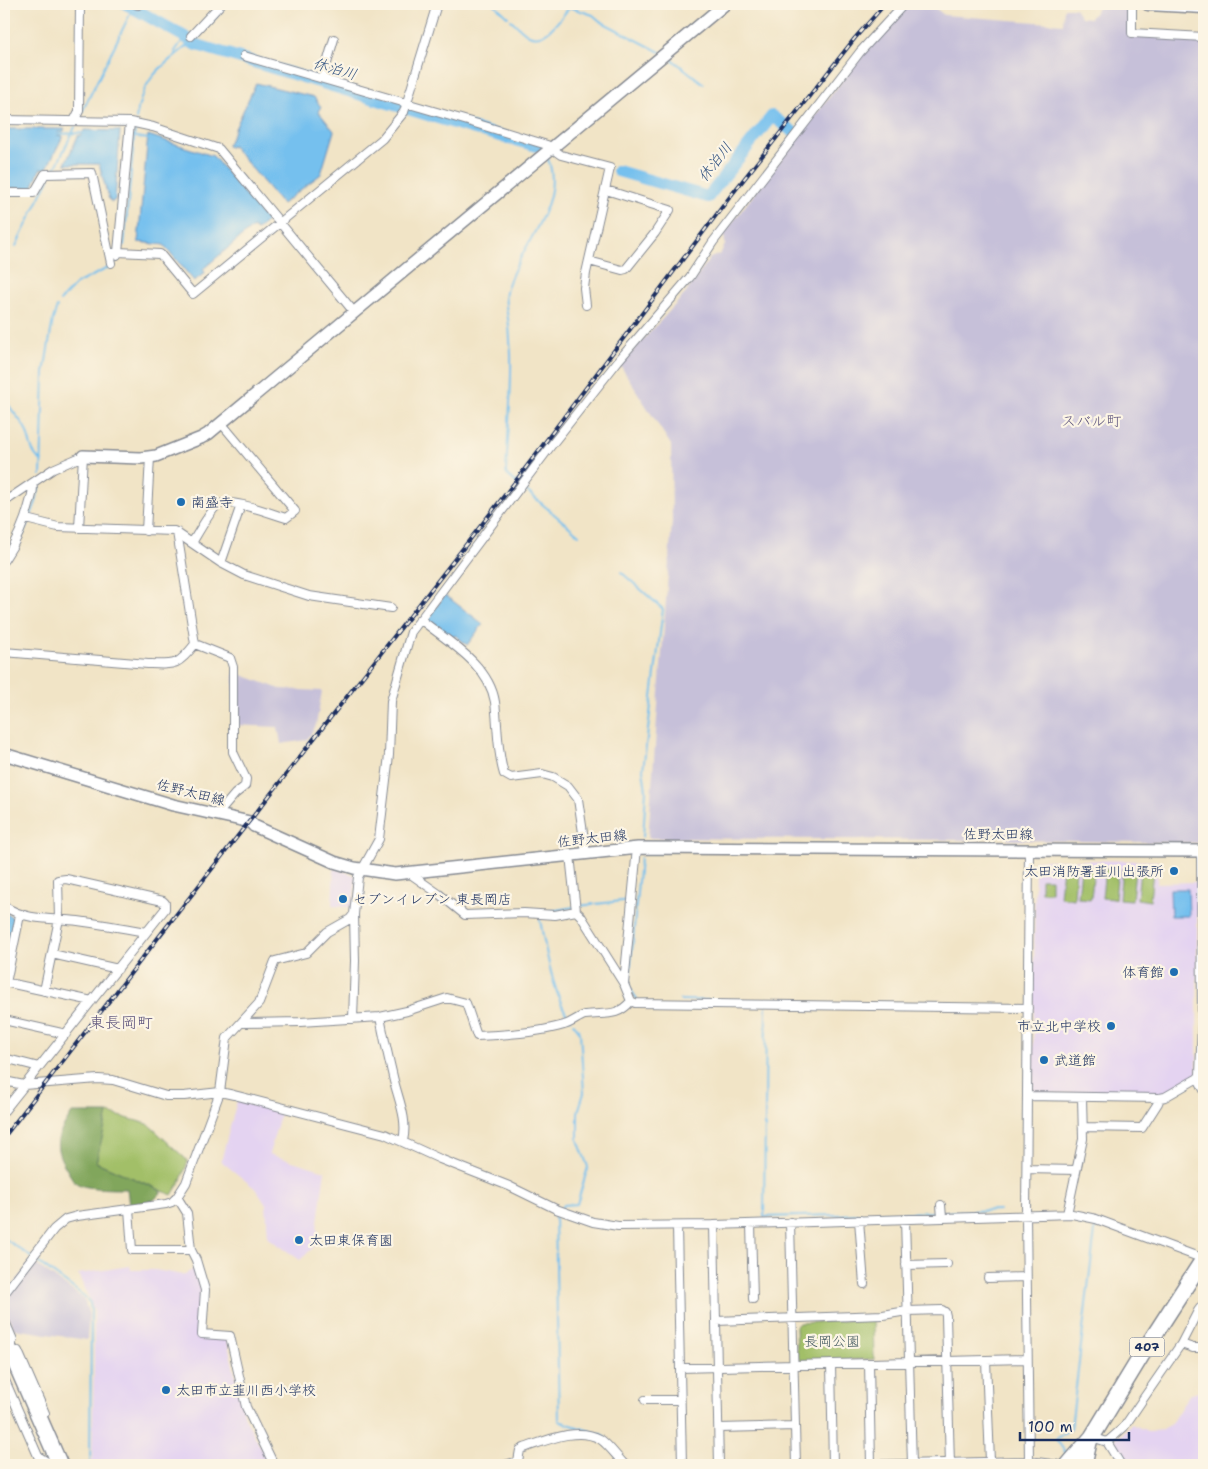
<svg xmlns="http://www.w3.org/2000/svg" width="1208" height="1469" font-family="'Shantell Sans','Klee One',sans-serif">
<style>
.built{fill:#e4d3f1}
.industrial{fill:#c6c0d9}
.green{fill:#a2bf67;stroke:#5e7762}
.forest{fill:#81a65c;stroke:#4e6a5d}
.water{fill:#75c0ee;stroke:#4878a6}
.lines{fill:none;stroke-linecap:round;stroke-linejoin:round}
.stream{stroke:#75c0ee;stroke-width:2}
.river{stroke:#75c0ee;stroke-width:12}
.street-casing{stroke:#868a92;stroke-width:10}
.secondary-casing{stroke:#868a92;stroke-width:14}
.primary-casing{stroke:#868a92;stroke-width:15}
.highway-casing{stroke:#868a92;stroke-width:18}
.street{stroke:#fff;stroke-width:8}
.secondary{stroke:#fff;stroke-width:11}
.primary{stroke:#fff;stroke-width:12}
.highway{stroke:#fff;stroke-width:15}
.rail-casing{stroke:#1b2f5e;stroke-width:4}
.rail{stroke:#fcf5e5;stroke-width:2;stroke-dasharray:5.5;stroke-linecap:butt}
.poi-dot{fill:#1f6fb2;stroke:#fcf5e5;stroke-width:2}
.labels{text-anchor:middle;stroke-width:4.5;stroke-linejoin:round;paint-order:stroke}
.shield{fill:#fcf5e5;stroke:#5e6a86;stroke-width:1}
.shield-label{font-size:12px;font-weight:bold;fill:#1b2f5e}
.poi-label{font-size:14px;fill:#1b2f5e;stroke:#fcf5e5;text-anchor:start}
.street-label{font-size:14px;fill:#1b2f5e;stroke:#fcf5e5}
.park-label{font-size:14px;fill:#445a61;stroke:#fcf5e5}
.water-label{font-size:15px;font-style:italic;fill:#325382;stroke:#fcf5e5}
.neighbourhood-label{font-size:15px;fill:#5c537c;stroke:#fcf5e5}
.quarter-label{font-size:16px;fill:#5c537c;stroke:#fcf5e5}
</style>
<rect width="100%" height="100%" fill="#fcf5e5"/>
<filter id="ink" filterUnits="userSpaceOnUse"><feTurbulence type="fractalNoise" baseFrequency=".02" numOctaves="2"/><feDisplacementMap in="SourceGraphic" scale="10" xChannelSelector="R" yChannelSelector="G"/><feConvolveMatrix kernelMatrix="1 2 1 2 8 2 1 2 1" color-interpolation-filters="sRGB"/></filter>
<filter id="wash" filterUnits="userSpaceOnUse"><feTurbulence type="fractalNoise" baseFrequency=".0096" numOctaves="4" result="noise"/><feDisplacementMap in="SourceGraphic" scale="20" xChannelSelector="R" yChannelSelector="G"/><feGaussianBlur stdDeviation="1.12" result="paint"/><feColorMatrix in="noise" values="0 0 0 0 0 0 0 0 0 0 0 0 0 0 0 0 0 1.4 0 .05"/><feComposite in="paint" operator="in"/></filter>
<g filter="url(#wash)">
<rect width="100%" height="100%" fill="#f1e4c6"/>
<path class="built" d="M1035 860 1158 861 1157 883 1197 882V1076L1164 1094 1033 1093Z
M334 868 356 876 353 907 332 906Z
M237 1101 279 1112 280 1115 269 1154 325 1171 317 1229 321 1240 300 1260 268 1238 266 1204 257 1190 221 1161Z
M130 1266 131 1270H155L184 1275 195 1268 201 1290 199 1337 227 1340 245 1418 268 1461 267 1465H75L92 1464 94 1362V1310L78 1274Z
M1204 1390V1465H1126L1114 1444 1116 1439 1124 1433 1131 1424 1150 1432 1163 1429 1170 1425 1189 1395Z"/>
<path class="industrial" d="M909 4H930L944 15 1063 24 1064 8H1075L1081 17 1090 18 1101 5 1130 8V36L1204 39V843L1009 840 1004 835 989 833 980 840 648 838 672 521 671 445 620 365 685 294 710 258 720 254 725 245 724 233 863 54Z
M234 672 280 689 322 691 316 725 307 740 281 744 278 727 233 725Z
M31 1261 84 1299 89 1315 87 1340 14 1329 4 1308V1297Z"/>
<path class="green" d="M1063 867 1076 868 1074 899 1060 897Z
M1081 867 1094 868 1091 899 1078 898Z
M1105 868 1118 869 1115 899 1102 898Z
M1122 869 1135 870 1132 900 1119 899Z
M1140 869 1153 870 1150 901 1137 899Z
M1041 879H1051V892H1041Z
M108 1113 148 1124 188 1161 181 1180 172 1195 96 1162Z
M873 1319 874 1359 802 1361 797 1357 796 1326 799 1323Z"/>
<path class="forest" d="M72 1113H108L96 1162 160 1190 161 1193 154 1200 129 1205 127 1189C116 1189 89 1189 80 1185 74 1183 70 1175 67 1170 51 1144 57 1137 72 1113Z"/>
<path class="water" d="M256 83 314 97 321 107 318 111 334 131 321 174 282 204 233 146 229 147 227 146Z
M4 129H65L63 132H58L57 135 63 136 47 168 40 169 32 188H4Z
M84 130 120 131 115 200 112 202 109 200 99 164H65L78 136 82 135Z
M148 135 213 156 267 221 257 230 253 227 203 269 205 273 194 281 164 245 138 242Z
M445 595 483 624 467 645 455 635 452 639 429 621V616Z
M1170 889H1188L1189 916H1171Z
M4 912 12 917 14 923 4 964Z"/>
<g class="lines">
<path class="stream" d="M494 4 508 17
M511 20C517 25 523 32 529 35 545 43 560 18 569 8H572L593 15 600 21 660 52
M175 54V51L185 37
M669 57 704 84
M82 112 133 8
M136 119C144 69 167 66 199 35 209 25 218 14 228 4
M56 134 84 133
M131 136 148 139
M55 169 75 127
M124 245 135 129
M16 246 49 179
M60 301 76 284 110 267 119 257
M4 395C8 408 17 415 24 426 31 438 29 454 42 461
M41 475 44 373 53 319 57 307
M519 485 507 475 506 472C508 432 512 392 511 353 510 344 510 335 509 326 508 315 504 303 506 292 516 250 568 202 547 157
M523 488 579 535
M30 518 36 502 40 482
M14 552 28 523
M621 572 663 609 643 770 646 790 643 837
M578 906 631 900
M551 911 574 907
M540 920C545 947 554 998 570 1019
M637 999 629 987 640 858
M680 1000 766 1001V1002
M766 1007 764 1217 938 1212
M561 1208 563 1205 577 1204 588 1167 578 1140V1112L584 1093 580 1032 573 1023
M943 1212 999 1210
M555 1214 559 1421 602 1435 605 1438
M4 1238 31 1257
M35 1260 84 1296 90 1303 91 1311 90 1465
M1068 1456 1056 1439 1071 1428 1096 1222"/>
<path class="river" d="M126 4 185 37 194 44 464 126 537 146
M618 171 708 197 772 116 792 131"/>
</g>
</g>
<g filter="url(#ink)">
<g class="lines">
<defs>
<path id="street" d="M135 4 138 5V4
M1132 4V33L1204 37
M191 36 221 4
M244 56 478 124 547 145 561 155 610 168 586 273 584 288 586 305
M323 77 334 39
M4 120 130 122 153 127 219 149 354 312
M74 121 79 111 80 4
M4 193H34L45 174 92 173 111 263
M109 254 118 252 160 254 193 294 382 139 404 112 437 4
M117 255 118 252 130 122
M589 261 622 270 626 269 655 233 670 210 606 190
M4 502 53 469 83 456 79 528
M26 519 58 527 174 531 221 563 244 575 309 596 391 608
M146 531 150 457
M192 543C197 535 211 509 218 505 230 497 272 514 286 518L295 511 222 424
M4 560C17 541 24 525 30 502 32 495 34 489 32 483
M221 563 241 505
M420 619C447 641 489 664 495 702 498 726 497 752 504 774L511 778 542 774 553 777 568 786 578 799 586 853
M195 644 230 658 233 667V752L246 779 245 786 235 794 218 814
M4 652 148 664C175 665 178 666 195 644L177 532
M570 855 576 911
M409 873 439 894 465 915 524 913 555 915 576 911 581 916 624 984 631 1001
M4 906C26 921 52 918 78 921 101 924 124 928 146 932
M52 954 118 969
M4 982 92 1001
M6 983 20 915
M624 984 637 848
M631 1001 635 1003 1028 1008
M380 1017C384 1038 389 1060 394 1081 399 1101 408 1120 403 1141
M353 1019 355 961 354 914 358 877 379 839 389 755 391 701 411 632 550 447 618 361 690 277 713 242 860 52 904 4
M4 1020 66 1034
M241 1023 300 1022 380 1017 407 1011 447 998 466 1003 477 1036C505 1035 537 1033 564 1025 572 1023 578 1017 585 1015 604 1012 617 1018 631 1001
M4 1058 39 1067
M1198 1078 1204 1090
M4 1081 24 1085 98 1079 113 1080 166 1096H184L220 1092 234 1095 385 1134 440 1159 509 1186 556 1209 593 1222 618 1226 714 1225 1072 1214 1096 1219 1204 1259
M1027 1096 1160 1098 1165 1097 1198 1078 1200 1075 1202 1023 1201 851
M4 1111 165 909V903L163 901 66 879 58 880 59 919 44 991
M1083 1127 1142 1128 1158 1103 1160 1098
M1027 1169 1076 1170
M177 1197 187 1213 191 1250 196 1260 205 1290 202 1334 230 1336 246 1407 274 1465
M941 1205 942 1218
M129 1209 132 1250H191
M1067 1214 1083 1139 1082 1097
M905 1219 912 1465
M859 1220 864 1284
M790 1222 796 1465
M751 1224 753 1299
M714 1225 719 1465
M677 1226 682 1465
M906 1265 947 1264
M988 1278 1026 1277
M4 1294 54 1229 66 1219 77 1216 166 1204 172 1202 177 1197 186 1183 220 1092 227 1038 259 1003 275 961 306 953 327 932 350 919 354 914
M4 1319 13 1340
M716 1321 883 1315 907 1311 942 1310 945 1312 946 1316 950 1465
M1181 1344 1193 1348H1204
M18 1351 45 1413
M986 1360 990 1462
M869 1363 871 1465
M831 1364 833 1465
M680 1368 1026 1359
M4 1378 38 1456 49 1463
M645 1400H680
M719 1428 795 1426
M1092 1437 1107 1442 1124 1427 1143 1399 1181 1344 1198 1311 1204 1303
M1107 1442 1121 1465
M1029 1461 1026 1215 1029 849
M505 1465 518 1461 520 1450 524 1448C545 1441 578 1426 600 1439 608 1444 618 1458 625 1465
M863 1465 1029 1461 1059 1465"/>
<path id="secondary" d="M83 456 141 458 156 456 201 438 208 434 725 4
M4 754 173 805 250 822 254 826 334 862 354 868 395 874 638 848 1204 851
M1086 1465 1092 1438"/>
<path id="primary" d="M1148 4 1204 7"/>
<path id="highway" d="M4 1337 60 1465
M1068 1465 1092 1437 1146 1348 1204 1258"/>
</defs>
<use href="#street" class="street-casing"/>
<use href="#secondary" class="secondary-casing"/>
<use href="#primary" class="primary-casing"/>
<use href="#highway" class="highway-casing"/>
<use href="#street" class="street"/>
<use href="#secondary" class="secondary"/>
<use href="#primary" class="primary"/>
<use href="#highway" class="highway"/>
<defs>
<path id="rail" d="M4 1137 161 934 515 482 729 198 855 38 885 4"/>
</defs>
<use href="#rail" class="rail-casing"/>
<use href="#rail" class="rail"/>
</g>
</g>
<g class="poi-dot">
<circle cx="181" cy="502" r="5"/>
<circle cx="1174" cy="871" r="5"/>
<circle cx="343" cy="899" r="5"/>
<circle cx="1174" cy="972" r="5"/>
<circle cx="1111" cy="1026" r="5"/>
<circle cx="1044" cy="1060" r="5"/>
<circle cx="299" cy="1240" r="5"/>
<circle cx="166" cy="1390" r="5"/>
</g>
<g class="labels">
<rect class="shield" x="1129.5" y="1337.5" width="35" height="19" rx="4"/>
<g class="shield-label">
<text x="1147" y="1351">407</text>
</g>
<g class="poi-label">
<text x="191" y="507">南盛寺</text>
<text x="1164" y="876" text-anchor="end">太田消防署韮川出張所</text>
<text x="353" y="904">セブンイレブン 東長岡店</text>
<text x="1164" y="977" text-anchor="end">体育館</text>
<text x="1101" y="1031" text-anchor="end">市立北中学校</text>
<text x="1054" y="1065">武道館</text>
<text x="309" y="1245">太田東保育園</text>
<text x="176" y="1395">太田市立韮川西小学校</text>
</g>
<g class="street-label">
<text transform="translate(191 792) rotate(14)" y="5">佐野太田線</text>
<text x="998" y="839">佐野太田線</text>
<text transform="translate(592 838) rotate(-6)" y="5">佐野太田線</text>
</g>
<g class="park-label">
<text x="832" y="1346">長岡公園</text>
</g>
<g class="water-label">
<text transform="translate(335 69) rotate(16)" y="5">休泊川</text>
<text transform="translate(715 162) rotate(-52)" y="5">休泊川</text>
</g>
<g class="neighbourhood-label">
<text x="1091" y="426">スバル町</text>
</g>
<g class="quarter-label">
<text x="121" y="1028">東長岡町</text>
</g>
</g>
<rect width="1208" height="1469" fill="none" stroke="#fcf5e5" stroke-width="20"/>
<path d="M1020 1432v8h109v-8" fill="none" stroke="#1b2f5e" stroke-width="2.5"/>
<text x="1028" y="1432" font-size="15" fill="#1b2f5e" stroke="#fcf5e5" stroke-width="4" paint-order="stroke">100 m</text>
</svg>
